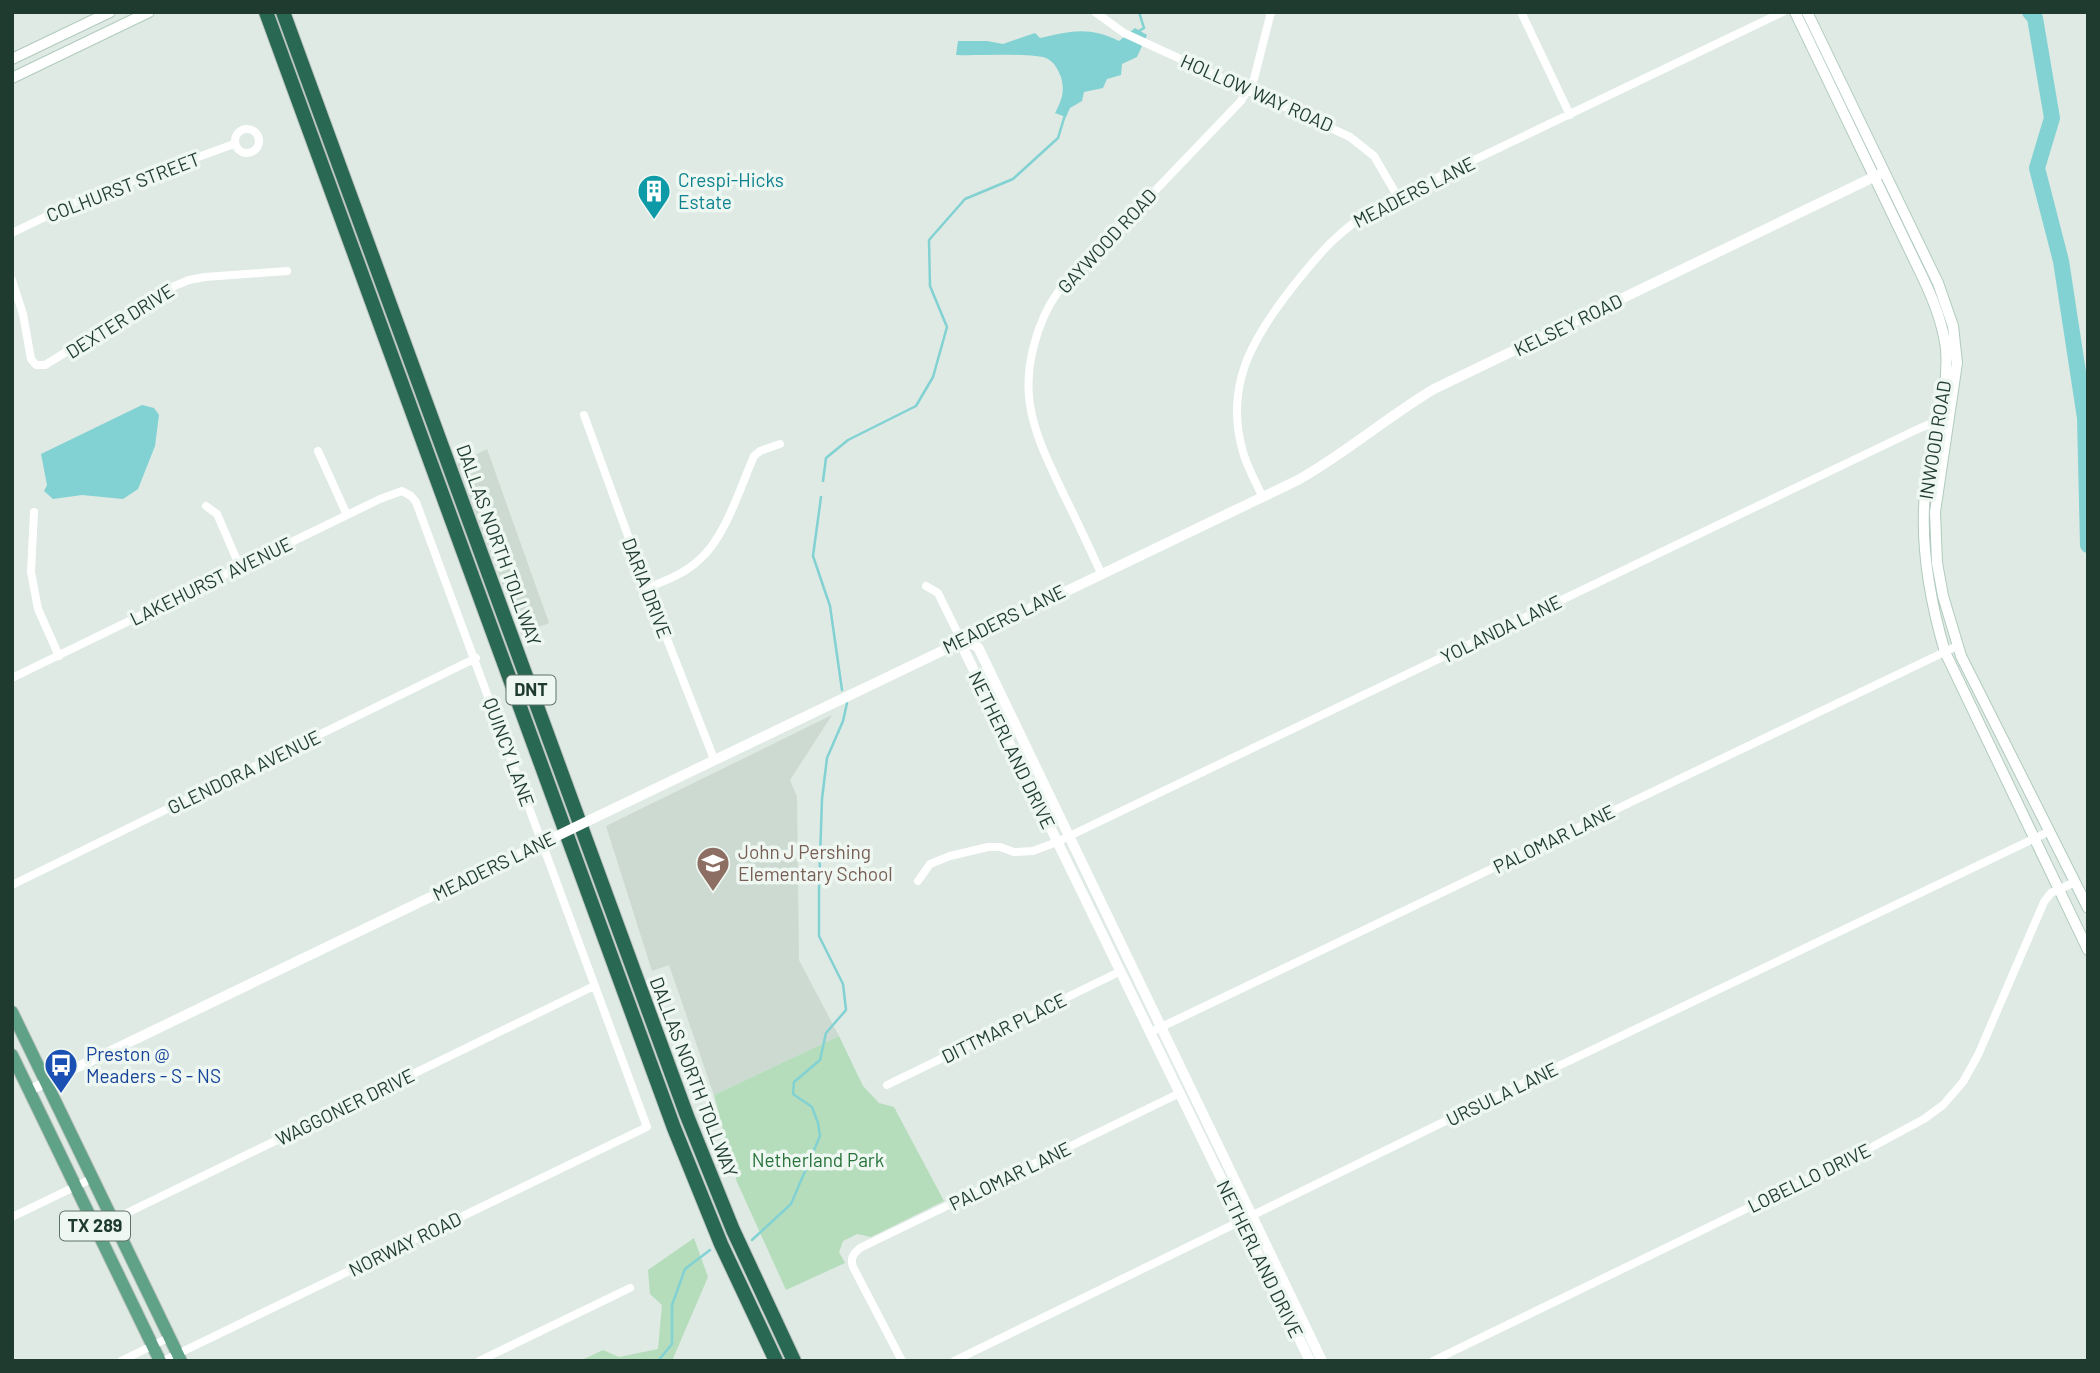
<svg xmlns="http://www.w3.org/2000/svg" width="2100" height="1373" font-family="Barlow,sans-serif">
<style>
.built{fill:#ccdad2}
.green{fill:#b5ddbb}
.water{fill:#82d1d3}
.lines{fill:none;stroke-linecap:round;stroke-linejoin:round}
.stream{stroke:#82d1d3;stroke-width:2.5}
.river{stroke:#82d1d3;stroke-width:16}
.secondary-casing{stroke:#b1cbbe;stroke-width:12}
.primary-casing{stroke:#bcc4c1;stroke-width:14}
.motorway-casing{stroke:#bcc4c1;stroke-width:16}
.minor{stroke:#fff;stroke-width:8}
.tertiary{stroke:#fff;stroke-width:10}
.secondary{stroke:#fff;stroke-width:10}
.primary{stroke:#60a288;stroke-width:12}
.motorway{stroke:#296853;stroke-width:14}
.tertiary-bridge{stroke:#fff;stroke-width:10}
.labels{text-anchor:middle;stroke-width:7;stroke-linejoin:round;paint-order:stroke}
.shield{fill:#eef7f1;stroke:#5d7369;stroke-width:2}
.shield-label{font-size:18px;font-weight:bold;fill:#1f3b2f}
.street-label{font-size:19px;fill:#1f3b2f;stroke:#eef7f1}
.culture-label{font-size:19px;fill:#0d838f;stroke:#eef7f1;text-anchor:start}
.education-label{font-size:19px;fill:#785e54;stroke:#eef7f1;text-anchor:start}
.transit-label{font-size:19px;fill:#164399;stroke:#eef7f1;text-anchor:start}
.park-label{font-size:19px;fill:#27733a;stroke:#eef7f1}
</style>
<rect width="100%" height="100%" fill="#deeae3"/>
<path class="built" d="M487 449 549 623 521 634 457 464Z
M832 715 790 780 797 797 799 960 839 1036 714 1095 669 965 652 971 606 826Z"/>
<path class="green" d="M839 1036 863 1086 879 1103 894 1107 944 1201 871 1237 857 1234 843 1241 839 1252 845 1263 786 1290 737 1182 714 1095Z
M694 1238 708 1277 672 1361H580L603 1350 619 1357 658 1349 662 1305 650 1294 648 1270Z"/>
<path class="water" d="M1135 28 1147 35 1137 57 1122 64 1121 75 1107 79 1103 88 1084 92 1082 101 1070 108 1066 117 1055 113C1062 100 1065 91 1061 77 1058 70 1055 63 1048 59 1036 52 975 56 956 55L958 41H987L1003 44 1035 33 1040 38C1071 31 1089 26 1119 41Z
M142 405 154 408 159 415 155 446 138 489 123 499 82 495 53 499 44 491 47 485 41 454Z"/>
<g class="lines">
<path class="stream" d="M1139 12 1144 28 1139 31
M823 481 826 458 848 440 916 406 933 377 947 327 930 286 929 240 965 199 1013 179 1058 138 1065 115
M821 497 813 556 830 606 842 690
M752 1240 791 1204 820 1136 818 1123 812 1107 793 1094 794 1082 820 1060 826 1033 846 1010 843 984 819 936V889L822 799 827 758 843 721 847 703
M658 1361 672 1344V1305L685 1269 710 1250"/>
<path class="river" d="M2030 12 2035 18 2052 118 2037 168 2061 261 2085 418 2088 545"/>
<defs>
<path id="secondary" d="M1795 12 1923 278C1934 301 1943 324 1946 349 1950 397 1929 445 1925 493 1920 547 1930 601 1945 652L2088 950
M1807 12 1938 283 1953 326 1957 363 1935 512 1937 563 1943 596 1961 656 2088 908
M12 59 110 12
M12 78 149 12"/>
<path id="primary" d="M12 1012 181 1361
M12 1055 160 1361"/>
<path id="motorway" d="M266 12 674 1128 721 1244 776 1361
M283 12 687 1116 733 1230 794 1361"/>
</defs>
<use href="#secondary" class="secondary-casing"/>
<use href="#primary" class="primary-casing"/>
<use href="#motorway" class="motorway-casing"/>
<path class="minor" d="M1095 12 1124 33 1350 137 1374 156 1398 197
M1521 12 1570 115
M235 141a12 12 0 1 1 24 0a12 12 0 1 1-24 0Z
M12 233 80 200 234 144
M12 280 23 314 31 359 36 365H45L172 287 189 280 205 277 287 271
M584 415 647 588 714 759
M318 451 347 515
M1262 496C1256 482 1247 467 1243 452 1224 386 1252 339 1291 289 1320 252 1339 230 1380 205L1783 12
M206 506 217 514 240 567
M34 512 31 572 38 609 59 656
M1101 573C1089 547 1077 521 1064 495 1050 465 1035 437 1030 405 1024 368 1037 321 1058 292L1241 101 1254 79 1271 12
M926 586 938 593 961 640
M647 588C665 581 684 574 699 560 725 538 740 488 754 456L760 451 780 444
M12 678 380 499 402 491 411 496 416 502 647 1127 163 1361
M918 881 930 864 950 856 988 847H1000L1014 852 1033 851 1057 842 1918 429 1930 424 1942 425
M12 885 476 658
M1151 1032 1957 646
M887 1085 1121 971
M12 1217 93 1178
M96 1228 594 986
M121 1361 170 1337
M479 1361 630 1288
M902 1361 853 1267C850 1258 853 1254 860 1248L1180 1093
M954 1361 1548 1071 2050 831
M1433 1361 1859 1154 1924 1119 1943 1105 1963 1082 1978 1055 2044 902 2051 893 2075 882"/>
<path class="tertiary" d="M961 640 978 647 1322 1361
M961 640 965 652 1310 1361
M592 819 1298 480C1346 453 1387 417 1434 389L1880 174
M30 1090 555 837"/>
<use href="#secondary" class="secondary"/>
<use href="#primary" class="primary"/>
<use href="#motorway" class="motorway"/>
<path class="tertiary-bridge" d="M555 837 592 819"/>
</g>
<defs>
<symbol id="building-pin" viewBox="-11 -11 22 30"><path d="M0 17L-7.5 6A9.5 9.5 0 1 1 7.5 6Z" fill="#0f9aa8" stroke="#eef7f1"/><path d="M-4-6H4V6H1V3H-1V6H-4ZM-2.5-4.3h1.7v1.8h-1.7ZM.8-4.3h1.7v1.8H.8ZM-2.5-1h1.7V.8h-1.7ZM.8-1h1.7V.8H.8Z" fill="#fff"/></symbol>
<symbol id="school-pin" viewBox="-11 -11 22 30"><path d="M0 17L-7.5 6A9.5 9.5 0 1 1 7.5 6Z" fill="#8d6e63" stroke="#eef7f1"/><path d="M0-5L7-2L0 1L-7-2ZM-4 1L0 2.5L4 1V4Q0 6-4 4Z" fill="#fff"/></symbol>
<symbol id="bus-pin" viewBox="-11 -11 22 30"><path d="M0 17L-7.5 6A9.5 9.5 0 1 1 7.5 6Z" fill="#1a4fb4" stroke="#eef7f1"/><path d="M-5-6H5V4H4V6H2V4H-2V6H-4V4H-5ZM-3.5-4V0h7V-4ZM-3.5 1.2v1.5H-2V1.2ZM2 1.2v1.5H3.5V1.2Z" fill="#fff"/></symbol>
</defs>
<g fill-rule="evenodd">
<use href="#building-pin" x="635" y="172" width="38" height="52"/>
<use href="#school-pin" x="694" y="844" width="38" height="52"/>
<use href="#bus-pin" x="42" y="1046" width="38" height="52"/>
</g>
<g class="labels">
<g class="shield">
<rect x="506.5" y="675.5" width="49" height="29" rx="5"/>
<rect x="60" y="1211.5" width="70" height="29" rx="5"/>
</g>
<g class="shield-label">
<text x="531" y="696">DNT</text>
<text x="95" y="1232">TX 289</text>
</g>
<g class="street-label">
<text transform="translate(1257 93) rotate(24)" y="7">HOLLOW WAY ROAD</text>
<text transform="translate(123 187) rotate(-21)" y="7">COLHURST STREET</text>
<text transform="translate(1414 192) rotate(-27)" y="7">MEADERS LANE</text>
<text transform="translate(1107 241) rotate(-47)" y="7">GAYWOOD ROAD</text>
<text transform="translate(120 321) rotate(-32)" y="7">DEXTER DRIVE</text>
<text transform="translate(1568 325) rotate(-26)" y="7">KELSEY ROAD</text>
<text transform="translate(1935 440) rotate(-81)" y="7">INWOOD ROAD</text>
<text transform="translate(499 545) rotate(70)" y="7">DALLAS NORTH TOLLWAY</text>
<text transform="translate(211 581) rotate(-26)" y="7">LAKEHURST AVENUE</text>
<text transform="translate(647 588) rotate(69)" y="7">DARIA DRIVE</text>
<text transform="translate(1004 619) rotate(-26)" y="7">MEADERS LANE</text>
<text transform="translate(1501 629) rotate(-26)" y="7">YOLANDA LANE</text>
<text transform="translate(1012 750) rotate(64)" y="7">NETHERLAND DRIVE</text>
<text transform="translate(509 752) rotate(70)" y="7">QUINCY LANE</text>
<text transform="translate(244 772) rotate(-26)" y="7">GLENDORA AVENUE</text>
<text transform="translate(1554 839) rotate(-26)" y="7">PALOMAR LANE</text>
<text transform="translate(494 866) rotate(-26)" y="7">MEADERS LANE</text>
<text transform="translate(1004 1028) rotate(-26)" y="7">DITTMAR PLACE</text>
<text transform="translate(694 1077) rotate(69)" y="7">DALLAS NORTH TOLLWAY</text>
<text transform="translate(1502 1094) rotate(-26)" y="7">URSULA LANE</text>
<text transform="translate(345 1107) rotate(-26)" y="7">WAGGONER DRIVE</text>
<text transform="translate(1010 1176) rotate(-26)" y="7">PALOMAR LANE</text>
<text transform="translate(1809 1178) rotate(-26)" y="7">LOBELLO DRIVE</text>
<text transform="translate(405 1244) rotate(-26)" y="7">NORWAY ROAD</text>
<text transform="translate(1260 1259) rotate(64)" y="7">NETHERLAND DRIVE</text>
</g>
<g class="culture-label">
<text x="678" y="187">Crespi-Hicks<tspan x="678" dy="22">Estate</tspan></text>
</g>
<g class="education-label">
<text x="738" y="859">John J Pershing<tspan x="738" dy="22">Elementary School</tspan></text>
</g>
<g class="transit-label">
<text x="86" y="1061">Preston @<tspan x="86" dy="22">Meaders - S - NS</tspan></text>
</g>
<g class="park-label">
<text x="818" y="1167">Netherland Park</text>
</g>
</g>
<rect width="2100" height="1373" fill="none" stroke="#1f3b2f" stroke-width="28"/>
</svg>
